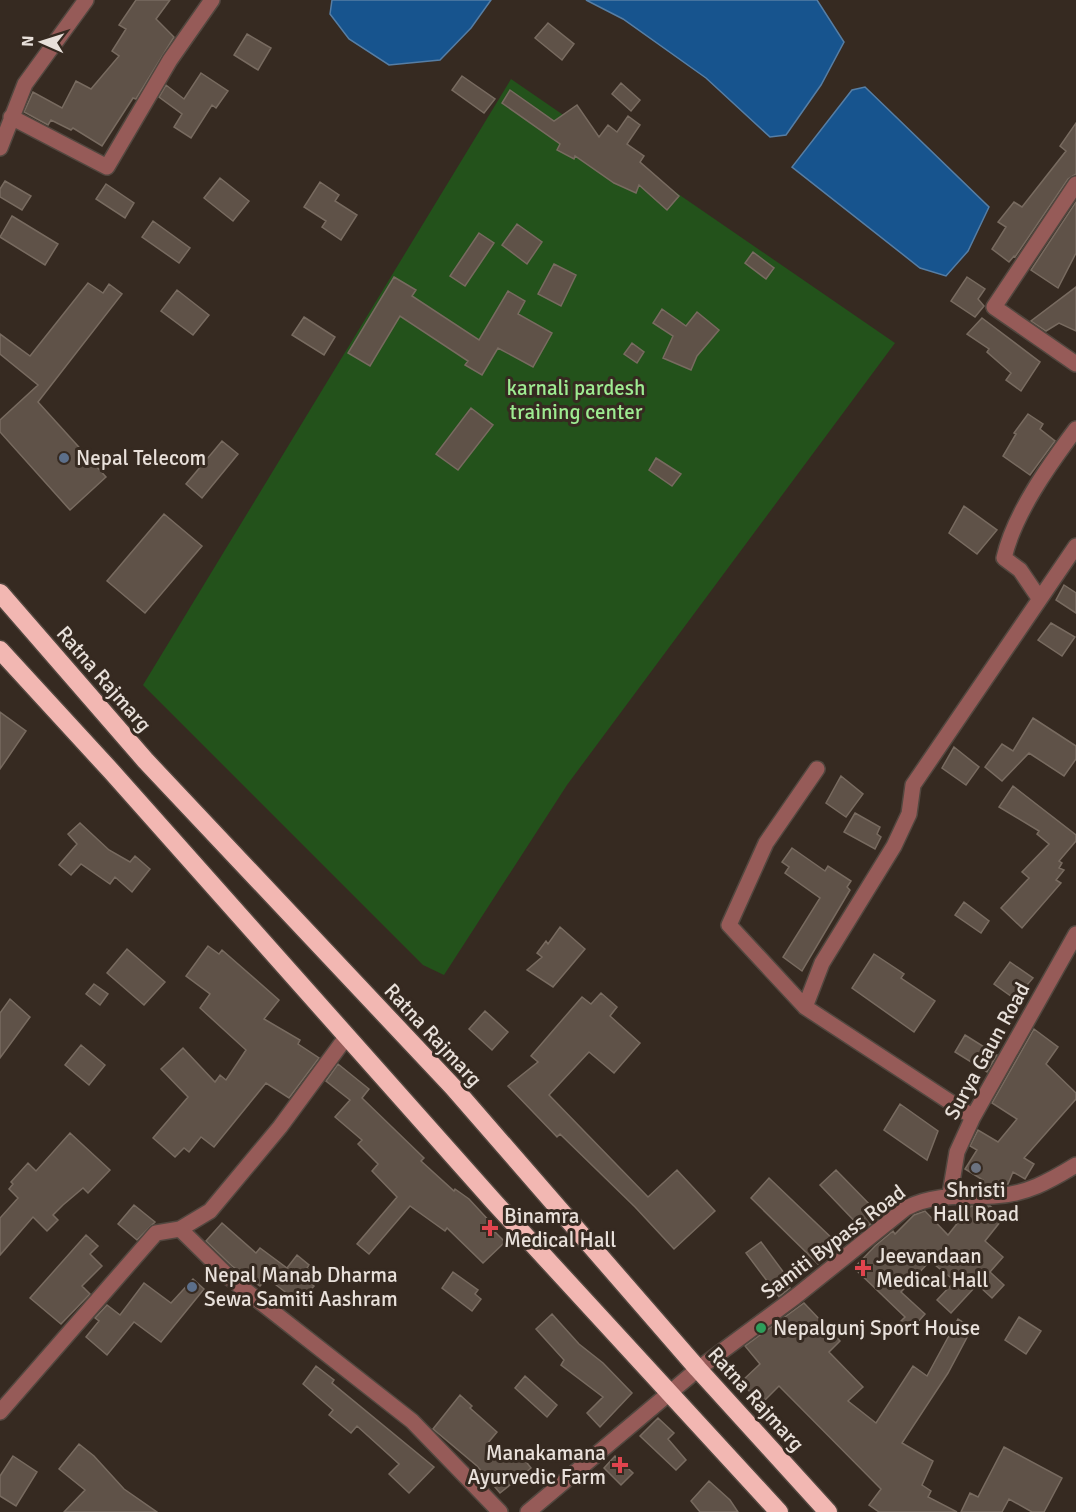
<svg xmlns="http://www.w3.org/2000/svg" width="1076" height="1512" font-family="Signika,sans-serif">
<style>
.green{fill:#23521b}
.water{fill:#17548e;stroke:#567ea5;stroke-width:1.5}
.building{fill:#5f5248;stroke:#786b60;stroke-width:1.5}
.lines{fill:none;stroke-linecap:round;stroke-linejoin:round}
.minor-casing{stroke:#52473f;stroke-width:18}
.highway-casing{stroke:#52473f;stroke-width:21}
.minor{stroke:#965b58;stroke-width:15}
.highway{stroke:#f2b7b2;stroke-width:18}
.service-dot{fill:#5c6f8a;stroke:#362a21;stroke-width:2}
.worship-dot{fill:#6b7280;stroke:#362a21;stroke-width:2}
.health-dot{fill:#e0444e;stroke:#362a21;stroke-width:2}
.leisure-dot{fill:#2e9e5b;stroke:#362a21;stroke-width:2}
.labels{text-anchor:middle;stroke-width:6;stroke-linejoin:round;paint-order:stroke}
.park-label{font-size:21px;fill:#9eeb91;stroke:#362a21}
.poi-label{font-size:21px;fill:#e8e0da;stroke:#362a21;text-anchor:start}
.street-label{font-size:21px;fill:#e8e0da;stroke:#362a21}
</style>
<rect width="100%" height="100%" fill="#362a21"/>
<path class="green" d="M511 79 895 343 567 785 444 975 423 965 143 685Z"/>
<path class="water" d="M332 0H491L471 28 440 60 389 65 349 39 330 14Z
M586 0H817L844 42 821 85 786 135 770 137 706 78 623 19Z
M865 87 989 207 968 251 946 276 920 268 792 167 852 90Z"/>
<path class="building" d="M136 0H170L156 19 174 37 136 99 133 98 102 146 73 128 71 130 51 120 48 125 24 112 33 92 62 108 76 81 91 89 119 56 112 51 126 29 119 25Z
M548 23 574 44 562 60 535 38Z
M247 34 271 48 258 70 234 55Z
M201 73 228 91 216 108 212 105 191 138 174 127 182 114 159 97 166 85 184 99Z
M462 76 495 99 484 113 452 90Z
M621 83 640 100 631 111 612 94Z
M510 90 554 121 577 105 599 137 608 125 617 132 628 116 640 125 627 144 644 156 640 162 679 196 667 210 639 185 636 193 614 183 575 156 574 159 557 150 560 144 502 103Z
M1076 123V174L1068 179 1015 257 1014 256 1009 262 992 249 1006 227 998 222 1014 202 1022 207 1066 151 1060 146Z
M220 178 249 201 233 221 204 198Z
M5 181 31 196 22 210 0 197V189Z
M320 182 339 195 335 201 357 215 341 240 322 227 326 221 304 207Z
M106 184 134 203 125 218 96 199Z
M1076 202V253L1058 288 1031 270Z
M12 216 58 244 45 265 0 237Z
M153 221 190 248 179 263 142 237Z
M517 224 542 242 527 264 502 245Z
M479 233 494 243 465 286 450 276Z
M753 252 774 268 766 279 745 263Z
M554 264 576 275 561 306 538 294Z
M394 277 416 290 412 296 479 340 508 291 525 301 518 314 552 333 533 367 498 348 482 375 465 365 468 361 400 316 370 366 348 353Z
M967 277 985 289 978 299 984 306 975 317 951 301Z
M88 283 103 293 109 284 122 294 38 402 106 477 70 510 0 432V420L38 385 0 354V334L30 356Z
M1076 287V331L1059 323 1046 331 1031 321Z
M177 290 209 315 193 335 161 311Z
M662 309 686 326 697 312 719 330 697 356 691 370 663 358 673 336 653 323Z
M304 317 335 337 324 355 292 335Z
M982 318 1040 362 1021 391 1006 380 1011 373 987 352 989 349 967 334Z
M632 343 644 352 637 363 624 354Z
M471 408 493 425 458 470 436 454Z
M1028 414 1043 424 1040 429 1055 441 1030 475 1003 456 1016 434 1014 433Z
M222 441 238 454 202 498 186 484Z
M656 458 681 474 672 486 649 470Z
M964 506 997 530 977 554 949 533Z
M164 514 202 546 145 613 107 581Z
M1064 585 1076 593V613L1056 600Z
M1051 623 1075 637 1062 656 1038 640Z
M0 712 26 731 0 769Z
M1033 718 1076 746V759L1064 776 1029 753 1002 781 985 767 1002 744 1013 751Z
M954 747 979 767 966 785 942 768Z
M841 776 863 794 846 817 826 803Z
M1013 786 1076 835V841L1059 861 1062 863 1059 868 1064 870 1056 880 1061 883 1022 928 1001 908 1029 878 1022 872 1049 844 1037 834 1039 831 999 807Z
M855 813 880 827 877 834 881 837 875 849 844 832Z
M80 823 109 850 130 862 135 856 150 869 132 892 115 877 110 884 81 864 71 875 59 865 77 844 68 834Z
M792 848 825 871 828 866 851 881 847 887 850 890 802 971 783 957 820 898 785 873 789 867 782 862Z
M964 902 989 921 981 933 955 915Z
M560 927 585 949 553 987 527 970 542 957 537 953 546 941 548 944Z
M208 946 219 954 222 950 279 1000 264 1019 300 1040 298 1044 319 1058 289 1098 266 1083 214 1147 201 1137 189 1152 184 1148 175 1157 153 1138 188 1097 161 1069 183 1048 215 1082 220 1075 226 1080 246 1050 200 1008 210 994 186 976Z
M127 949 165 982 144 1005 107 973Z
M874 954 904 974 901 978 935 1001 914 1032 852 988Z
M1010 962 1033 978 1015 999 994 984Z
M94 984 108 994 100 1005 86 994Z
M601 993 617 1007 610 1016 640 1043 614 1073 589 1052 549 1095 648 1197 677 1170 715 1211 674 1249 635 1207 560 1134 557 1137 508 1086 538 1062 531 1056 582 997 591 1004Z
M10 999 30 1017 0 1058V1013Z
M485 1011 508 1032 492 1050 469 1029Z
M1034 1029 1058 1047 1046 1064 1076 1093V1099L1024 1158 1034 1164 1025 1179 1013 1172 1008 1184 980 1186 983 1180 965 1169 977 1150 970 1146 978 1130 998 1142 1017 1119 992 1103Z
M965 1035 997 1055 987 1072 955 1052Z
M81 1045 105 1065 89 1085 65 1065Z
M338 1064 369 1089 362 1098 424 1158 421 1161 454 1191 455 1189 469 1199 494 1226 492 1229 505 1242 483 1263 447 1228 445 1231 410 1206 369 1254 357 1244 397 1197 372 1171 378 1164 358 1144 362 1140 335 1117 350 1100 326 1081Z
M900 1104 938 1131 927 1160 884 1130Z
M70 1133 110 1170 88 1193 83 1188 63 1205 53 1215 58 1220 47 1231 33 1217 0 1255V1218L18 1198 9 1189 13 1184 11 1182 28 1163 36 1171Z
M836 1170 877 1212 875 1214 878 1218 863 1230 820 1185Z
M769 1178 838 1244 818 1264 751 1198Z
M134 1205 155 1222 137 1240 118 1224Z
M971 1206H990L1004 1217 985 1241 1003 1257 990 1272 1004 1285 992 1298 979 1286 975 1287 951 1313 937 1300 955 1281 930 1261 901 1292 925 1314 908 1333 898 1324 905 1317 854 1268 875 1246 893 1231 895 1234 914 1215 925 1211 948 1235Z
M222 1223 256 1253 260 1248 287 1268 297 1255 309 1265 307 1268 313 1273 307 1280 314 1286 302 1300 295 1295 293 1298 267 1278 260 1286 232 1266 206 1241Z
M86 1235 98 1246 90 1254 102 1266 82 1286 90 1294 61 1324 30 1298Z
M761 1242 790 1281 786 1284 790 1288 779 1297 746 1253Z
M453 1272 478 1290 475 1294 481 1299 472 1311 442 1288Z
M193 1279 204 1289 161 1342 134 1322 107 1355 86 1337 99 1321 95 1318 107 1305 120 1315 144 1283 171 1303Z
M804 1303 840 1341 829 1352 863 1387 848 1401 876 1423 913 1366 927 1376 958 1319 972 1328 948 1373 902 1443 933 1461 922 1485 931 1491 928 1497 957 1512H879L869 1505 881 1489 779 1386 761 1404 741 1382 760 1364 745 1346Z
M552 1314 579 1344 603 1363 632 1393 600 1427 587 1413 603 1397 561 1365 564 1360 536 1329Z
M1019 1317 1041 1331 1026 1354 1005 1340Z
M316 1366 334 1380 332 1383 434 1467 409 1493 389 1474 399 1464 357 1426 351 1433 329 1415 333 1410 303 1384Z
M525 1376 557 1405 547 1417 515 1388Z
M460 1395 472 1406 470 1408 497 1432 487 1444 506 1459 517 1450 531 1468 500 1493 477 1466 433 1429Z
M658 1418 674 1433 668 1439 686 1460 676 1470 640 1436Z
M79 1444 94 1456 124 1489 157 1512H64L85 1490 59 1469Z
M1004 1447 1062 1478 1044 1512H1032L1009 1499 1002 1512H961L970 1493 978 1497Z
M13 1456 37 1472 16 1506 0 1496V1476Z
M615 1456 633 1473 621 1485 604 1468Z
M709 1481 730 1500 738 1512H700L691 1501Z"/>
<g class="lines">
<defs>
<path id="minor" d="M11 117 107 167 170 60 212 0
M0 148 25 84 86 0
M1076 184 994 307 1076 364
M1039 598 1020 570 1004 558C1014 514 1049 465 1076 429
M817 769 766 843 729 925 805 1007 973 1117
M805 1007 822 963 894 846 909 814 913 785 1076 546
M950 1194 957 1152 973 1117 1076 934
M180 1229 210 1211 280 1127 347 1036
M0 1412 156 1233 180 1229 231 1279 412 1421 500 1512
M528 1512 698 1369 795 1297 906 1208C936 1193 962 1197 994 1196 1025 1195 1050 1181 1076 1165"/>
<path id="highway" d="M0 593 145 760 453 1087 698 1369 828 1512
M0 650 112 772 495 1203 779 1512"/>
</defs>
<use href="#minor" class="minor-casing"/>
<use href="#highway" class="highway-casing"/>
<use href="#minor" class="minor"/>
<use href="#highway" class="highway"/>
</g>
<g class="service-dot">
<circle cx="64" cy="458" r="6"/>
<circle cx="192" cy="1287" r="6"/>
</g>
<circle class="worship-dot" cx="976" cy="1168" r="6"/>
<g class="health-dot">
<path d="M487 1219h6v6h6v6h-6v6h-6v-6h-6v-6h6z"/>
<path d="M860 1259h6v6h6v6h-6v6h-6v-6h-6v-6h6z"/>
<path d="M617 1456h6v6h6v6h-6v6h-6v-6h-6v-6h6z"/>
</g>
<circle class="leisure-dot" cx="761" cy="1328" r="6"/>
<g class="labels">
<g class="park-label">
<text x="576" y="395">karnali pardesh<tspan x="576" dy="24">training center</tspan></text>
</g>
<g class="poi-label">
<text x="76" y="465">Nepal Telecom</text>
<text x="976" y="1197" text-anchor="middle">Shristi<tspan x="976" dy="24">Hall Road</tspan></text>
<text x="504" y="1223">Binamra<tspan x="504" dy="24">Medical Hall</tspan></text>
<text x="876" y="1263">Jeevandaan<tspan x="876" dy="24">Medical Hall</tspan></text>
<text x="204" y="1282">Nepal Manab Dharma<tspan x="204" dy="24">Sewa Samiti Aashram</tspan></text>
<text x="773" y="1335">Nepalgunj Sport House</text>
<text x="606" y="1460" text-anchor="end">Manakamana<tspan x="606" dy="24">Ayurvedic Farm</tspan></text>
</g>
<g class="street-label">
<text transform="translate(104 679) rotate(49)" y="7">Ratna Rajmarg</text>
<text transform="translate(433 1035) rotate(47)" y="7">Ratna Rajmarg</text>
<text transform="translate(987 1051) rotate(-61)" y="7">Surya Gaun Road</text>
<text transform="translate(833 1242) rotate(-37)" y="7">Samiti Bypass Road</text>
<text transform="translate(756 1399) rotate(48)" y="7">Ratna Rajmarg</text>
</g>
</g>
<g transform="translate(42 42) rotate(273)" stroke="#362a21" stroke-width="4.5" paint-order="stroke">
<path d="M0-4.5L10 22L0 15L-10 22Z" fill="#e8e0da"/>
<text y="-9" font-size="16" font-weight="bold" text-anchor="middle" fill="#e8e0da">N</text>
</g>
</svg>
